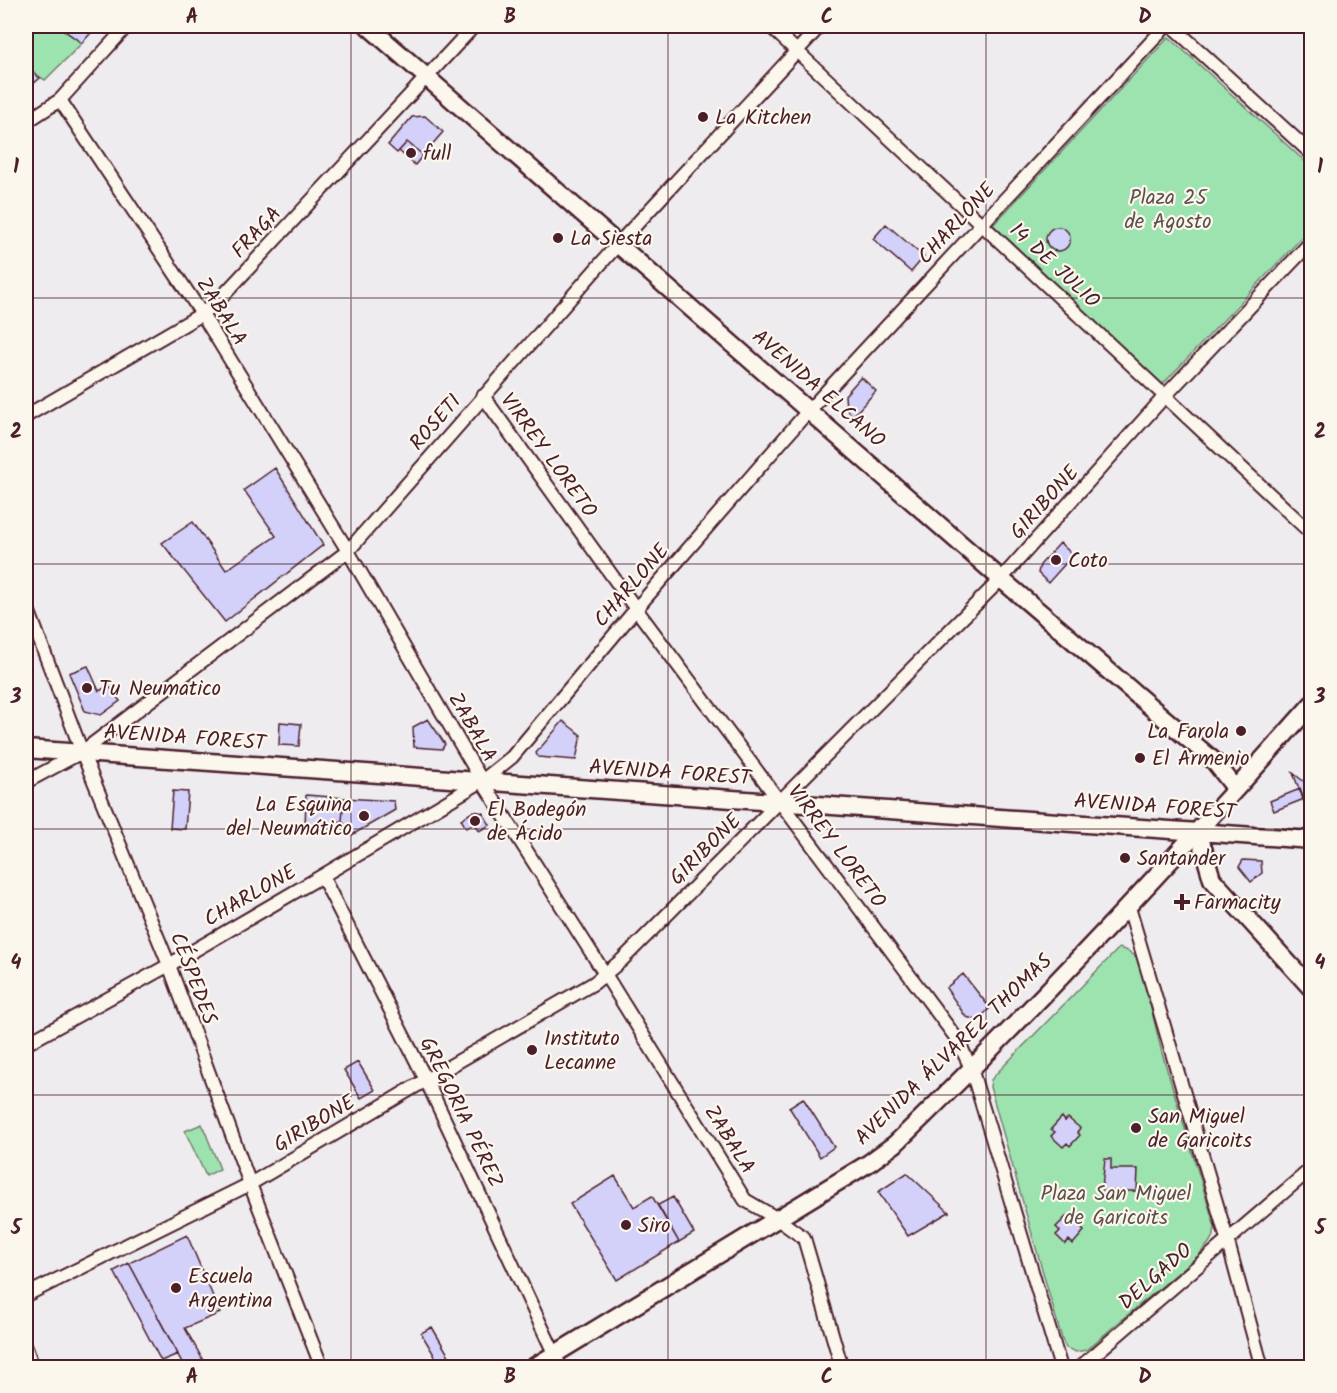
<svg xmlns="http://www.w3.org/2000/svg" width="1337" height="1393" font-family="Kalam,sans-serif">
<style>
.green{fill:#9de3b0;stroke:#74816e;stroke-width:1.5}
.building{fill:#d3d1fa;stroke:#4a1f2b;stroke-width:1.5}
.lines{fill:none;stroke-linecap:round;stroke-linejoin:round}
.street-casing{stroke:#4a1f2b;stroke-width:16}
.secondary-casing{stroke:#4a1f2b;stroke-width:21}
.street{stroke:#fbf7ec;stroke-width:12}
.secondary{stroke:#fbf7ec;stroke-width:16}
.grid{fill:none;stroke:#4a1f2b;stroke-width:1.5;stroke-opacity:0.55}
.poi-dot{fill:#4a1f2b;stroke:#fbf7ec;stroke-width:2}
.labels{text-anchor:middle;stroke-width:4.5;stroke-linejoin:round;paint-order:stroke}
.poi-label{font-size:21px;fill:#4a1f2b;stroke:#fbf7ec;text-anchor:start}
.park-label{font-size:21px;fill:#5f504c;stroke:#fbf7ec}
.street-label{font-size:21px;fill:#4a1f2b;stroke:#fbf7ec}
.neatline{fill:none;stroke:#4a1f2b;stroke-width:2}
.grid-label{font-size:20px;text-anchor:middle;font-weight:bold;fill:#4a1f2b}
</style>
<rect width="100%" height="100%" fill="#efecf0"/>
<filter id="ink" filterUnits="userSpaceOnUse"><feTurbulence type="fractalNoise" baseFrequency=".0167" numOctaves="2"/><feDisplacementMap in="SourceGraphic" scale="12" xChannelSelector="R" yChannelSelector="G"/><feConvolveMatrix kernelMatrix="1 2 1 2 8 2 1 2 1" color-interpolation-filters="sRGB"/></filter>
<g filter="url(#ink)">
<path class="green" d="M26 26H58L82 43 45 80 26 68Z
M1169 37 1311 167 1312 227 1162 385 993 225Z
M1119 948 1128 951 1139 959 1162 1053 1215 1227 1214 1234 1209 1243 1198 1256 1086 1350 1076 1352 1066 1348 1062 1339 990 1087 991 1080 996 1074Z
M202 1124 220 1169 206 1176 185 1131Z"/>
<path class="building" d="M58 26H97L82 43Z
M26 68 40 78 26 90Z
M425 116 443 132 423 155 407 142 397 153 388 145 412 117Z
M407 142 423 155 415 165 399 151Z
M886 224 924 257 911 272 873 239Z
M1046 239a12 12 0 1 1 24 0a12 12 0 1 1-24 0Z
M861 377 876 391 853 416 846 409 845 395Z
M275 468 323 545 225 622 162 543 193 522 226 570 276 536 244 490Z
M1060 543 1073 555 1048 583 1038 573 1040 565Z
M88 666 99 691 109 686 120 701 101 715 85 711 69 673Z
M428 719 445 744 442 749 414 747 413 727Z
M563 721 581 735 576 760 538 757 536 753Z
M280 722 301 724 299 746 279 745Z
M1293 773 1312 788V812H1308Z
M1300 789 1304 799 1274 811 1270 801Z
M173 791 188 792 185 829 170 828Z
M306 795 344 798 342 821 305 829Z
M344 798 394 801 395 810 352 835 342 821Z
M474 811 483 813 490 825 479 831 475 823 466 828 461 819Z
M1243 860 1261 861 1262 873 1251 882 1239 867Z
M963 974 990 1008 978 1020 966 1017 946 988Z
M358 1062 375 1090 361 1098 344 1070Z
M803 1098 834 1147 820 1157 789 1107Z
M1062 1117 1065 1121 1068 1118 1080 1128 1077 1132 1080 1135 1070 1146 1067 1143 1063 1147 1051 1136 1055 1132 1051 1129Z
M1105 1159H1111V1169H1138L1137 1191H1108L1107 1198 1101 1197Z
M907 1173 949 1212 908 1236 878 1192Z
M615 1176 634 1207 652 1196 679 1242 617 1280 570 1204Z
M673 1197 694 1233 679 1242 658 1205Z
M1075 1214 1085 1223 1081 1228 1084 1231 1073 1244 1069 1240 1065 1244 1056 1235 1060 1231 1056 1227 1068 1215 1071 1219Z
M187 1235 220 1313 185 1328 204 1362 192 1368H185L129 1263Z
M129 1263 178 1354 161 1361 114 1271Z
M432 1327 456 1368H442L421 1333Z"/>
<g class="lines">
<defs>
<path id="street" d="M770 26 1312 534
M1172 26 1312 154
M60 100 202 314 348 551 482 781 605 974 745 1200 776 1218 804 1238 842 1368
M26 122 60 100 127 26
M483 396 636 609 957 1039 971 1068 1061 1368
M26 416 202 314 219 300 474 26
M26 604 82 752 169 965 250 1184 322 1368
M26 782 82 752 348 551 619 243 820 26
M322 876 426 1080 561 1368
M1128 904 1227 1239 1262 1368
M26 1044 169 965 322 876 482 781 512 757 636 609 809 410 1166 26
M26 1295 250 1184 426 1080 594 983 622 960 1001 579 1165 396 1312 241
M26 1348 33 1368
M1079 1368 1312 1168"/>
<path id="secondary" d="M368 26 1001 579 1214 761 1236 789
M26 749 1312 840
M1198 831 1212 879 1312 989
M532 1368 869 1163 895 1144C1040 1004 1178 855 1312 704"/>
</defs>
<use href="#street" class="street-casing"/>
<use href="#secondary" class="secondary-casing"/>
<use href="#street" class="street"/>
<use href="#secondary" class="secondary"/>
</g>
</g>
<path class="grid" d="M351 26V1368M668 26V1368M986 26V1368M26 298H1312M26 564H1312M26 829H1312M26 1095H1312"/>
<g class="poi-dot">
<circle cx="703" cy="117" r="6"/>
<circle cx="411" cy="153" r="6"/>
<circle cx="558" cy="238" r="6"/>
<circle cx="1056" cy="560" r="6"/>
<circle cx="87" cy="688" r="6"/>
<circle cx="1241" cy="731" r="6"/>
<circle cx="1140" cy="758" r="6"/>
<circle cx="364" cy="816" r="6"/>
<circle cx="475" cy="821" r="6"/>
<circle cx="1125" cy="858" r="6"/>
<path d="M1179 893h6v6h6v6h-6v6h-6v-6h-6v-6h6z"/>
<circle cx="532" cy="1050" r="6"/>
<circle cx="1136" cy="1128" r="6"/>
<circle cx="626" cy="1225" r="6"/>
<circle cx="176" cy="1288" r="6"/>
</g>
<g class="labels">
<g class="poi-label">
<text x="715" y="124">La Kitchen</text>
<text x="423" y="160">full</text>
<text x="570" y="245">La Siesta</text>
<text x="1068" y="567">Coto</text>
<text x="99" y="695">Tu Neumatico</text>
<text x="1229" y="738" text-anchor="end">La Farola</text>
<text x="1152" y="765">El Armenio</text>
<text x="352" y="811" text-anchor="end">La Esquina<tspan x="352" dy="24">del Neumático</tspan></text>
<text x="487" y="816">El Bodegón<tspan x="487" dy="24">de Ácido</tspan></text>
<text x="1137" y="865">Santander</text>
<text x="1194" y="909">Farmacity</text>
<text x="544" y="1045">Instituto<tspan x="544" dy="24">Lecanne</tspan></text>
<text x="1148" y="1123">San Miguel<tspan x="1148" dy="24">de Garicoits</tspan></text>
<text x="638" y="1232">Siro</text>
<text x="188" y="1283">Escuela<tspan x="188" dy="24">Argentina</tspan></text>
</g>
<g class="park-label">
<text x="1168" y="204">Plaza 25<tspan x="1168" dy="24">de Agosto</tspan></text>
<text x="1116" y="1200">Plaza San Miguel<tspan x="1116" dy="24">de Garicoits</tspan></text>
</g>
<g class="street-label">
<text transform="translate(956 223) rotate(-47)" y="7">CHARLONE</text>
<text transform="translate(256 232) rotate(-47)" y="7">FRAGA</text>
<text transform="translate(1055 265) rotate(43)" y="7">14 DE JULIO</text>
<text transform="translate(222 311) rotate(58)" y="7">ZABALA</text>
<text transform="translate(819 388) rotate(41)" y="7">AVENIDA ELCANO</text>
<text transform="translate(435 422) rotate(-49)" y="7">ROSETI</text>
<text transform="translate(549 455) rotate(54)" y="7">VIRREY LORETO</text>
<text transform="translate(1044 502) rotate(-48)" y="7">GIRIBONE</text>
<text transform="translate(631 585) rotate(-49)" y="7">CHARLONE</text>
<text transform="translate(473 727) rotate(60)" y="7">ZABALA</text>
<text transform="translate(185 737) rotate(4)" y="7">AVENIDA FOREST</text>
<text transform="translate(670 772) rotate(4)" y="7">AVENIDA FOREST</text>
<text transform="translate(1155 806) rotate(4)" y="7">AVENIDA FOREST</text>
<text transform="translate(837 846) rotate(53)" y="7">VIRREY LORETO</text>
<text transform="translate(705 849) rotate(-45)" y="7">GIRIBONE</text>
<text transform="translate(250 895) rotate(-30)" y="7">CHARLONE</text>
<text transform="translate(194 978) rotate(69)" y="7">CÉSPEDES</text>
<text transform="translate(953 1049) rotate(-44)" y="7">AVENIDA ÁLVAREZ THOMAS</text>
<text transform="translate(462 1112) rotate(64)" y="7">GREGORIA PÉREZ</text>
<text transform="translate(314 1123) rotate(-31)" y="7">GIRIBONE</text>
<text transform="translate(730 1139) rotate(58)" y="7">ZABALA</text>
<text transform="translate(1155 1276) rotate(-41)" y="7">DELGADO</text>
</g>
</g>
<rect width="1337" height="1393" fill="none" stroke="#fbf7ec" stroke-width="66"/>
<rect x="33" y="33" width="1271" height="1327" class="neatline"/>
<g class="grid-label">
<text x="192" y="23">A</text>
<text x="510" y="23">B</text>
<text x="827" y="23">C</text>
<text x="1145" y="23">D</text>
<text x="16" y="173">1</text>
<text x="1320" y="173">1</text>
<text x="16" y="438">2</text>
<text x="1320" y="438">2</text>
<text x="16" y="703">3</text>
<text x="1320" y="703">3</text>
<text x="16" y="969">4</text>
<text x="1320" y="969">4</text>
<text x="16" y="1234">5</text>
<text x="1320" y="1234">5</text>
<text x="192" y="1383">A</text>
<text x="510" y="1383">B</text>
<text x="827" y="1383">C</text>
<text x="1145" y="1383">D</text>
</g>
</svg>
